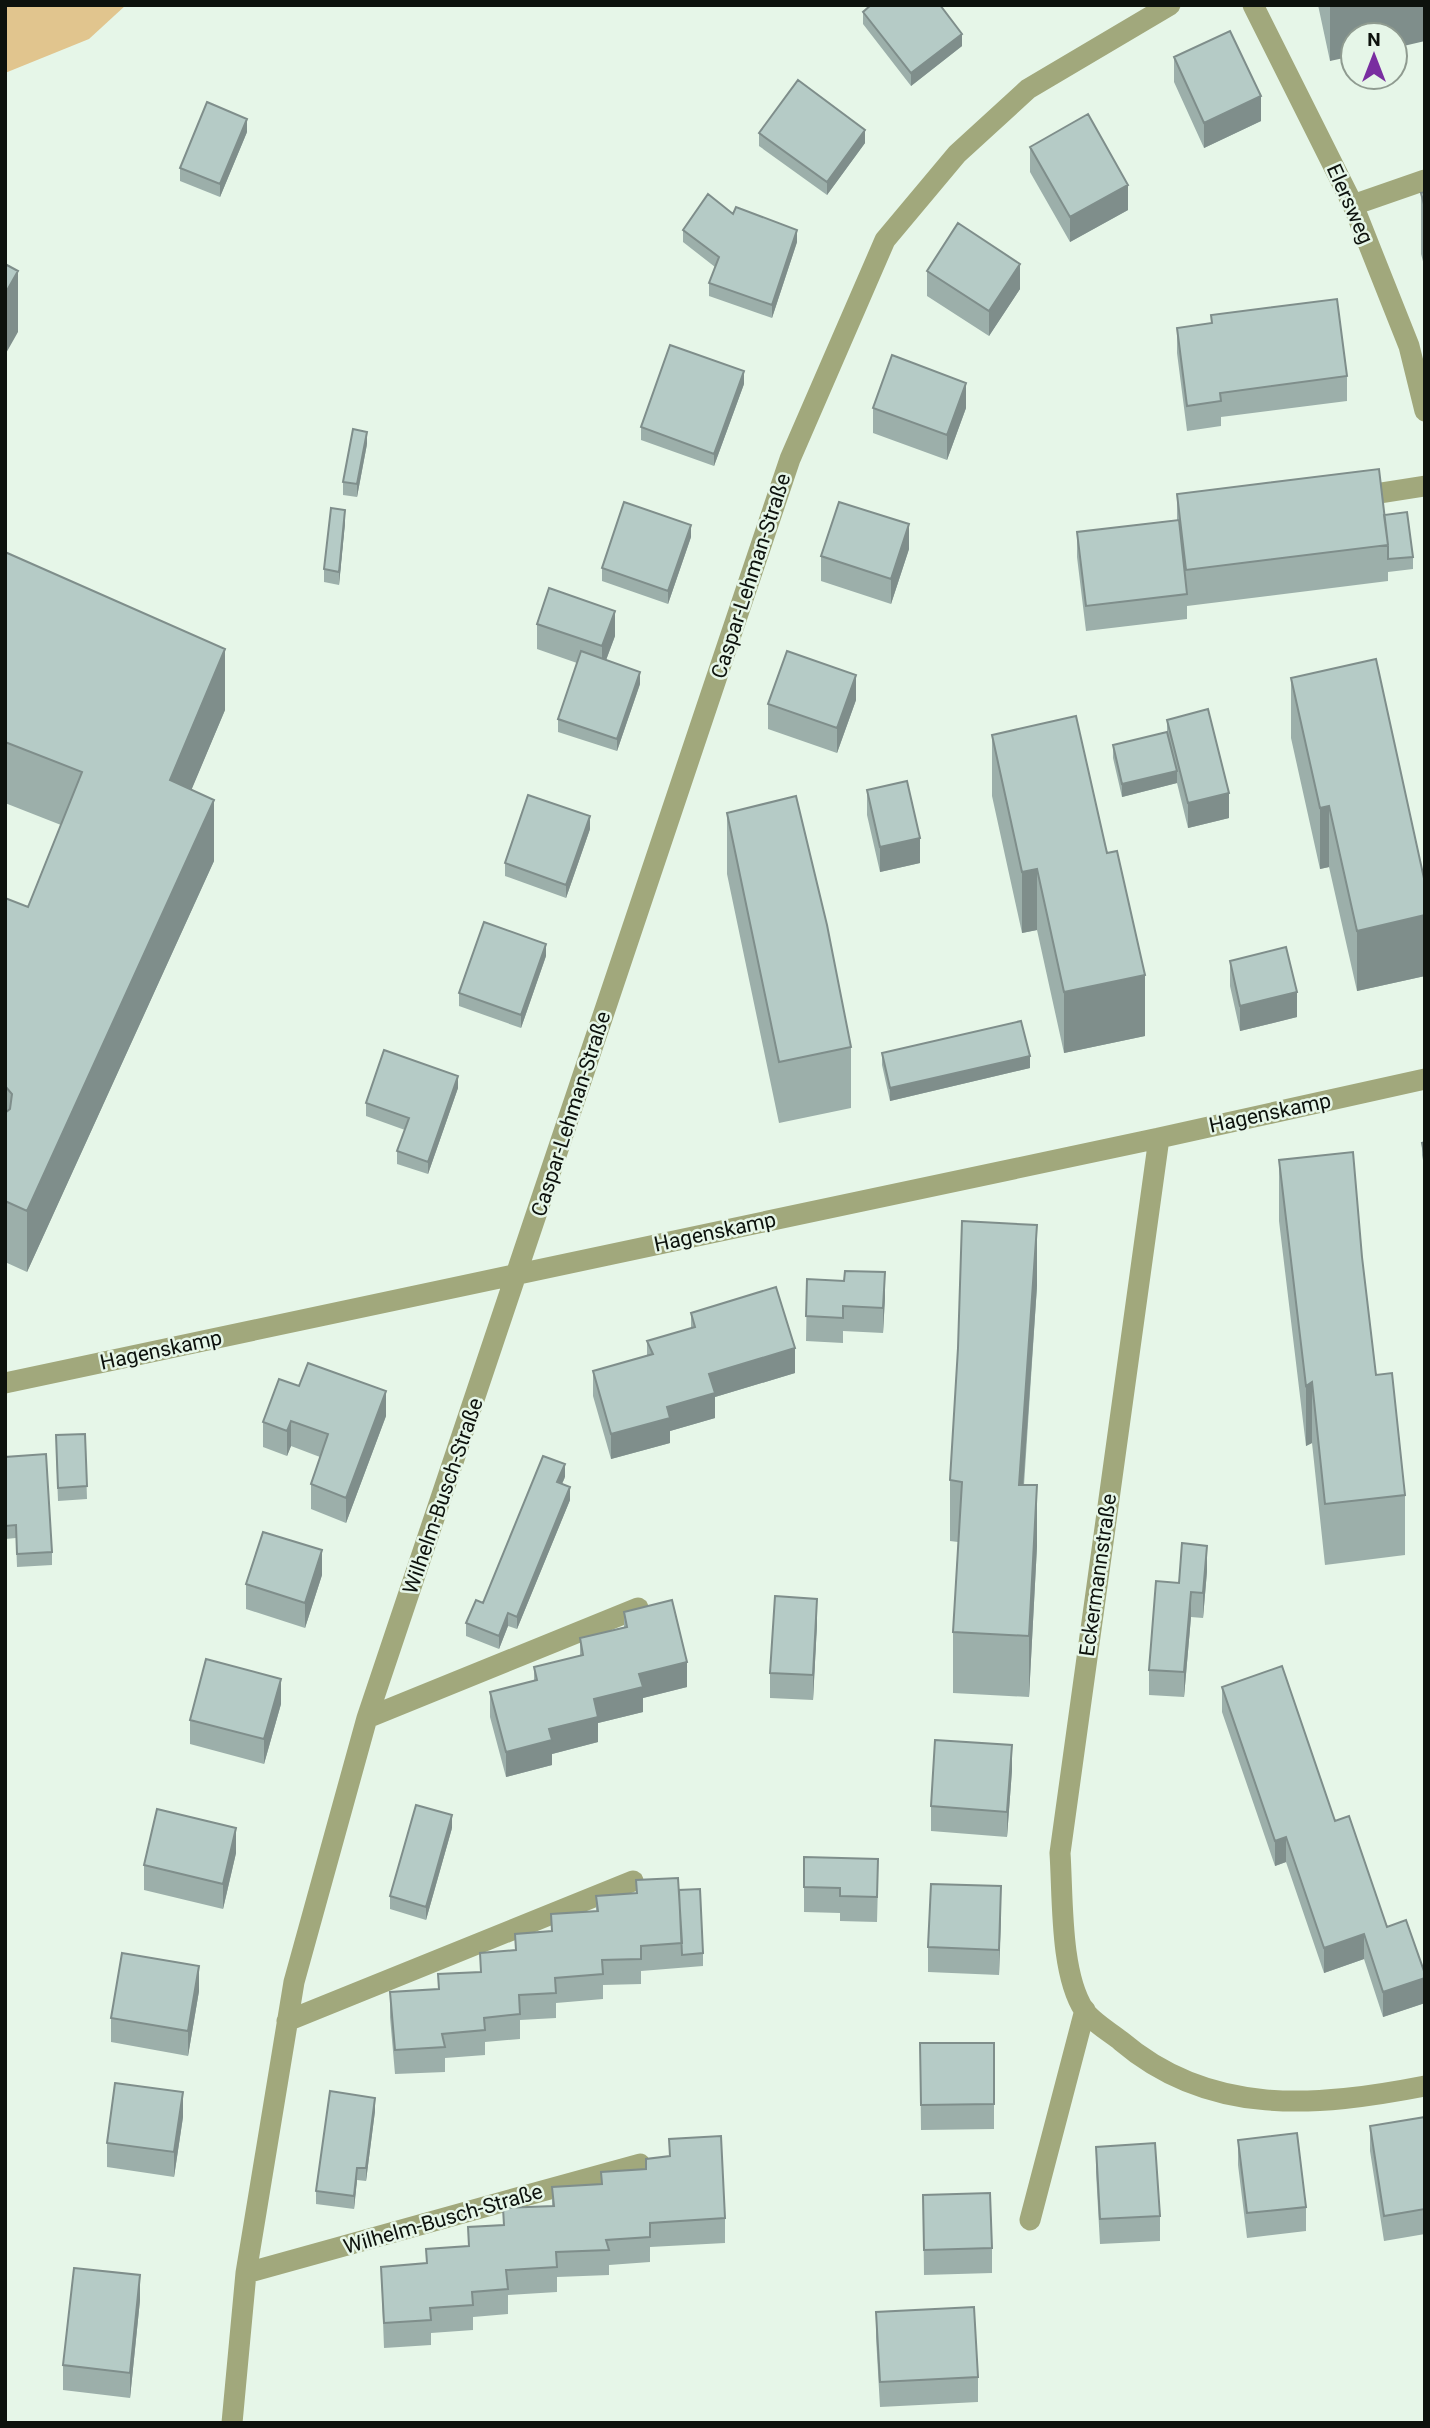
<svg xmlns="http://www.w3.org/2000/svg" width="1430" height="2428" font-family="Roboto,sans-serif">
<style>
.green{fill:#e1c58e}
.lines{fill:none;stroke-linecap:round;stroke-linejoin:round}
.minor{stroke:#a1a87c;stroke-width:21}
.wall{fill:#9cafaa}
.shaded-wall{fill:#7f8e8b}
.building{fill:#b5cbc6;stroke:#7f8e8b;stroke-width:2}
.labels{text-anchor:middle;stroke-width:5;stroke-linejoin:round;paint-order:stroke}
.street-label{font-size:21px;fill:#0d120d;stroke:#e6f6e8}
</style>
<rect width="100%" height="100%" fill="#e6f6e8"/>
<path class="green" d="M5 5H126L89 39 5 73Z"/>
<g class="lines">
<path class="minor" d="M1253 5 1353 205 1409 346 1425 411
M1353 205 1425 180
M1355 497 1425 486
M1159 1138 1060 1853C1063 1898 1060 1973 1084 2010 1092 2022 1110 2032 1121 2041 1210 2117 1317 2107 1425 2086
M5 1383 1159 1138 1425 1079
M367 1718 638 1608
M287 2021 633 1881
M1030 2220 1085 2010
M246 2273 640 2164
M232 2423 246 2273 294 1982 367 1718 790 459 885 240 957 154 1028 89 1170 5"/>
</g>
<path class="wall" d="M1318 5H1425L1330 61Z
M863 12 962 46 911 86 863 24Z
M1174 57 1261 121 1204 148 1174 82Z
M247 132 220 197 180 181V168Z
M759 133 865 143 827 195 759 146Z
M1030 147 1128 210 1070 242 1030 172Z
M1425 192V269L1421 254V193Z
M733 214 797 242 772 318 709 296V283L715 267 683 242V230Z
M927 271 1020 289 989 336 927 296Z
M1211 315 1347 376V401L1221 417V426L1187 431 1177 353V328L1211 323Z
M744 384 714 466 641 440V427Z
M873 408H966L947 460 873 433Z
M367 444 357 497 343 495V482Z
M1177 494 1384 515 1413 557V569L1388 572V581L1187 606V619L1086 631 1077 557V532L1177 520Z
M345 523 339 585 324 582V569Z
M691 537 668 604 602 581V568Z
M909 549 891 604 821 581V556Z
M5 552 225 710 191 790 214 861 27 1272 5 1262V898L28 907 61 825 5 803Z
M537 624 615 636 606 660 640 684 617 751 558 732V719L577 663 537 649Z
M1291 678 1425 883V976L1357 991 1329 867 1320 869 1291 738Z
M856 700 837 753 768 729V704Z
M1167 720 1229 818 1188 828 1177 783 1122 797 1113 758V745L1167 732Z
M992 735 1145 1036 1064 1053 1037 930 1022 933 992 796Z
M867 790 920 863 880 872 867 815Z
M727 813 851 1047V1108L779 1123 727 874Z
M590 829 566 898 505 876V863Z
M546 956 521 1028 459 1006V993Z
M1230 961 1297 1017 1240 1031 1230 986Z
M882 1053 1030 1068 890 1101 882 1065Z
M458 1088 428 1174 397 1164V1151L405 1130 366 1116V1103Z
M1425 1142V1171L1422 1155V1143Z
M1279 1160 1362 1257 1376 1375 1405 1495V1555L1325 1565 1312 1443 1306 1446 1279 1221Z
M807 1279 885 1297 883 1333 843 1331V1343L806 1341Z
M1037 1286 1024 1485 1037 1546 1029 1697 953 1693V1632L958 1542 950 1541V1480Z
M691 1313 795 1373 715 1397V1418L670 1431V1443L611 1459 593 1396V1371L647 1356V1341L691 1328Z
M386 1416 346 1523 311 1509V1484L320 1457 291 1446 287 1456 263 1447V1422Z
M85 1434 87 1499 58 1501 56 1448Z
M5 1457 52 1552V1565L17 1567 16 1538 5 1539Z
M565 1477 562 1484 570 1500 517 1629 508 1626 499 1649 466 1636V1623L483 1603Z
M1207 1571 1203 1618 1191 1617 1184 1697 1149 1695V1670L1179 1583Z
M322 1575 305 1628 246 1609V1584Z
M624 1612 687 1687 643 1698V1712L598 1723V1742L552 1754V1765L506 1777 490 1717V1692L534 1681V1667L580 1656V1638L624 1627Z
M817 1624 813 1700 770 1698V1673Z
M1222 1687 1335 1821 1387 1927 1425 1974V2003L1383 2017 1364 1959 1324 1973 1286 1862 1275 1866 1222 1712Z
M281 1704 264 1764 190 1744V1720Z
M1012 1770 1007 1837 931 1831V1806Z
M452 1828 426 1920 390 1909V1896Z
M236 1853 223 1909 144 1890V1865Z
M636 1880 679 1890 703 1953V1966L641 1971V1984L603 1985V1999L556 2003V2018L520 2020V2039L485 2042V2055L445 2058V2072L395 2074 390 2017V1992L438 1989V1974L480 1972V1953L515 1950 551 1931V1914L596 1911V1896L636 1893Z
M878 1884 877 1922 840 1921V1913L804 1912V1887Z
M1001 1911 999 1975 928 1972V1947Z
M199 1991 188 2056 111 2042V2018Z
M920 2043H994V2129L921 2130Z
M375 2111 366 2181 357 2180 354 2209 316 2204V2191Z
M183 2117 174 2177 107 2167V2143Z
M1425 2117V2234L1384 2241 1370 2151V2126Z
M669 2139 725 2218V2243L650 2247V2262L609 2265V2275L557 2277V2292L508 2295V2314L473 2317V2330L431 2333V2345L384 2348 381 2267 426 2263V2249L468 2246V2227L503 2225 552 2206V2187L601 2184V2172L646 2169 669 2156Z
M1238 2140 1306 2207V2231L1247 2238 1238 2165Z
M1096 2147 1160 2216V2241L1100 2244 1096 2172Z
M923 2195 992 2248V2273L924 2275Z
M140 2300 130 2398 63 2390V2365Z
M876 2312 978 2377V2402L880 2407 876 2337Z"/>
<path class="shaded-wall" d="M1330 5H1425V41L1395 48V35H1353V56L1330 61Z
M962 34V46L911 86V73Z
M1261 96V121L1204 148V123Z
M247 119V132L220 197V184Z
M865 130V143L827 195V182Z
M1128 185V210L1070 242V217Z
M797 230V242L772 318V305Z
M1020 264V289L989 336V311Z
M18 271V332L5 355V294Z
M744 371V384L714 466V454Z
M966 383V408L947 460V435Z
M367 432V444L357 497V484Z
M345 510V523L339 585V572Z
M909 524V549L891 604V579Z
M691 525V537L668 604V591Z
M615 611V636L602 671V646Z
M225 649V710L170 841V780Z
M640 672V684L617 751V739Z
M856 675V700L837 753V728Z
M1177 771V783L1122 797V784Z
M1229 793V818L1188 828V803Z
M214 800V861L27 1272V1211Z
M1329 806V867L1320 869V808Z
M590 816V829L566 898V885Z
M920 838V863L880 872V847Z
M1037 869V930L1022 933V872Z
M1425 915V976L1357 991V931Z
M546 944V956L521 1028V1015Z
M1145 975V1036L1064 1053V992Z
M1297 992V1017L1240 1031V1006Z
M1030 1056V1068L890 1101V1088Z
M458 1076V1088L428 1174V1162Z
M1037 1225V1286L1019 1546V1485Z
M885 1272V1297L883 1333V1308Z
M795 1348V1373L715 1397V1418L670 1431V1443L611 1459V1434L709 1374Z
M1312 1382V1443L1306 1446V1386Z
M386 1391V1416L346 1523V1498Z
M291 1421V1446L287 1456V1431Z
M565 1464V1477L557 1495V1482Z
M1037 1485V1546L1029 1697V1636Z
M570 1487V1500L517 1629V1617Z
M1207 1546V1571L1203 1618V1593Z
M322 1550V1575L305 1628V1603Z
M1191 1592V1617L1184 1697V1672Z
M817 1599V1624L813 1700V1675Z
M508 1613V1626L499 1649V1636Z
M687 1662V1687L643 1698V1712L598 1723V1742L552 1754V1765L506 1777V1752L549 1729 594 1699 639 1674Z
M281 1679V1704L264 1764V1739Z
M1012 1745V1770L1007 1837V1812Z
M452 1815V1828L426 1920V1907Z
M236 1828V1853L223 1909V1884Z
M1286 1837V1862L1275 1866V1841Z
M1001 1886V1911L999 1975V1950Z
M1364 1934V1959L1324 1973V1948Z
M199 1966V1991L188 2056V2031Z
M1425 1978V2003L1383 2017V1992Z
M183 2092V2117L174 2177V2152Z
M375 2098V2111L366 2181V2168Z
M357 2168V2180L354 2209V2196Z
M140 2275V2300L130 2398V2373Z"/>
<path class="building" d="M871 5H940L962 34 911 73 863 12Z
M1230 31 1261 96 1204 123 1174 57Z
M798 80 865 130 827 182 759 133Z
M207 102 247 119 220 184 180 168Z
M1088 114 1128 185 1070 217 1030 147Z
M1425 192V208L1421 193Z
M708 194 733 214 736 207 797 230 772 305 709 283 719 257 683 230Z
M958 223 1020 264 989 311 927 271Z
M5 264 18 271 5 294Z
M1337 299 1347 376 1220 393 1221 401 1187 406 1177 328 1212 323 1211 315Z
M670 345 744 371 714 454 641 427Z
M892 355 966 383 947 435 873 408Z
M353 429 367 432 357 484 343 482Z
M1379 469 1388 545 1186 570 1177 494Z
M624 502 691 525 668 591 602 568Z
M839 502 909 524 891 579 821 556Z
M331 508 345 510 339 572 324 569Z
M1407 512 1413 557 1388 559V545L1384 515Z
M1179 520 1187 594 1086 606 1077 532Z
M5 552 225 649 170 780 214 800 27 1211 5 1201V1113L10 1109 12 1094 5 1086V898L28 907 82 772 5 742Z
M549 588 615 611 602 646 537 624Z
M581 651 640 672 617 739 558 719Z
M787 651 856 675 837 728 768 704Z
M1376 659 1425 883V915L1357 931 1329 806 1320 808 1291 678Z
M1208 709 1229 793 1188 803 1167 720Z
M1076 716 1107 853 1117 851 1145 975 1064 992 1037 869 1022 872 992 735Z
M1167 732 1177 771 1122 784 1113 745Z
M907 781 920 838 880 847 867 790Z
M528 795 590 816 566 885 505 863Z
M796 796 827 925 851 1047 779 1062 727 813Z
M484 922 546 944 521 1015 459 993Z
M1286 947 1297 992 1240 1006 1230 961Z
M1021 1021 1030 1056 890 1088 882 1053Z
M384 1050 458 1076 428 1162 397 1151 409 1118 366 1103Z
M1425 1142V1158L1422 1143Z
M1353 1152 1362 1257 1376 1375 1392 1373 1405 1495 1325 1504 1312 1382 1306 1386 1279 1160Z
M962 1221 1037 1225 1019 1485H1037L1029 1636 953 1632 962 1482 950 1480 958 1348Z
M845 1271 885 1272 883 1308 843 1306V1318L806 1316 807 1279 844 1281Z
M776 1287 795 1348 709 1374 715 1393 667 1407 670 1418 611 1434 593 1371 653 1354 647 1341 695 1327 691 1313Z
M308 1363 386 1391 346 1498 311 1484 328 1434 291 1421 287 1431 263 1422 279 1379 299 1386Z
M85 1434 87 1486 58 1488 56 1435Z
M46 1454 52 1552 17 1554 16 1525 5 1526V1457Z
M543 1456 565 1464 557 1482 570 1487 517 1617 508 1613 499 1636 466 1623 476 1600 483 1603Z
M263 1532 322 1550 305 1603 246 1584Z
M1182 1543 1207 1546 1203 1593 1191 1592 1184 1672 1149 1670 1156 1581 1179 1583Z
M775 1596 817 1599 813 1675 770 1673Z
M672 1600 687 1662 639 1674 643 1687 594 1699 598 1717 549 1729 552 1740 506 1752 490 1692 537 1680 534 1667 583 1655 580 1638 627 1627 624 1612Z
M206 1659 281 1679 264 1739 190 1720Z
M1282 1666 1335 1821 1349 1816 1387 1927 1406 1920 1425 1974V1978L1383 1992 1364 1934 1324 1948 1286 1837 1275 1841 1222 1687Z
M935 1740 1012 1745 1007 1812 931 1806Z
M416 1805 452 1815 426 1907 390 1896Z
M157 1809 236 1828 223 1884 144 1865Z
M804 1857 878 1859 877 1897 840 1896V1888L804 1887Z
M678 1878 682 1943 641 1946V1959L602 1960 603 1974 555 1978 556 1993 519 1995 520 2014 484 2018 485 2030 442 2034 445 2047 395 2050 390 1992 439 1989 438 1974 481 1972 480 1953 516 1950 515 1934 552 1931 551 1914 598 1911 596 1896 637 1893 636 1880Z
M931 1884 1001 1886 999 1950 928 1947Z
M700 1889 703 1953 682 1955 679 1890Z
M122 1953 199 1966 188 2031 111 2018Z
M920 2043H994V2104L921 2105Z
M115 2083 183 2092 174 2152 107 2143Z
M330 2091 375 2098 366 2168H357L354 2196 316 2191Z
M1425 2117V2209L1384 2216 1370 2126Z
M1297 2133 1306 2207 1247 2213 1238 2140Z
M721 2136 725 2218 650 2223V2237L606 2240 609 2250 556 2252 557 2267 506 2270 508 2289 472 2292 473 2305 430 2308 431 2320 384 2323 381 2267 427 2263 426 2249 469 2246 468 2227 504 2225 503 2208 554 2206 552 2187 602 2184 601 2172 646 2169V2159L670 2156 669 2139Z
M1155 2143 1160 2216 1100 2219 1096 2147Z
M990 2193 992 2248 924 2250 923 2195Z
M74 2268 140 2275 130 2373 63 2365Z
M974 2307 978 2377 880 2382 876 2312Z"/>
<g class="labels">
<g class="street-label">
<text transform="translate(1350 204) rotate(66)" y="7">Elersweg</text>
<text transform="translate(751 576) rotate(-72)" y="7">Caspar-Lehman-Straße</text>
<text transform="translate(1270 1113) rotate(-12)" y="7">Hagenskamp</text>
<text transform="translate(571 1114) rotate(-72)" y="7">Caspar-Lehman-Straße</text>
<text transform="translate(715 1232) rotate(-12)" y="7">Hagenskamp</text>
<text transform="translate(161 1350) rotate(-12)" y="7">Hagenskamp</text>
<text transform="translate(443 1496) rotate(-71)" y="7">Wilhelm-Busch-Straße</text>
<text transform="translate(1098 1575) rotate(-82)" y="7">Eckermannstraße</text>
<text transform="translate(443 2219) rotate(-16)" y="7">Wilhelm-Busch-Straße</text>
</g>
</g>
<rect width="1430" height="2428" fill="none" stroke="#0d120d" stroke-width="14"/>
<g transform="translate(1374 56)"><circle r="33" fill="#e6f6e8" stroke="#8f9b90" stroke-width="2"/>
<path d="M0-5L12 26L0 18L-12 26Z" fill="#792ea0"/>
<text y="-10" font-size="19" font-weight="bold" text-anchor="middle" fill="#0d120d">N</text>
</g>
</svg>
